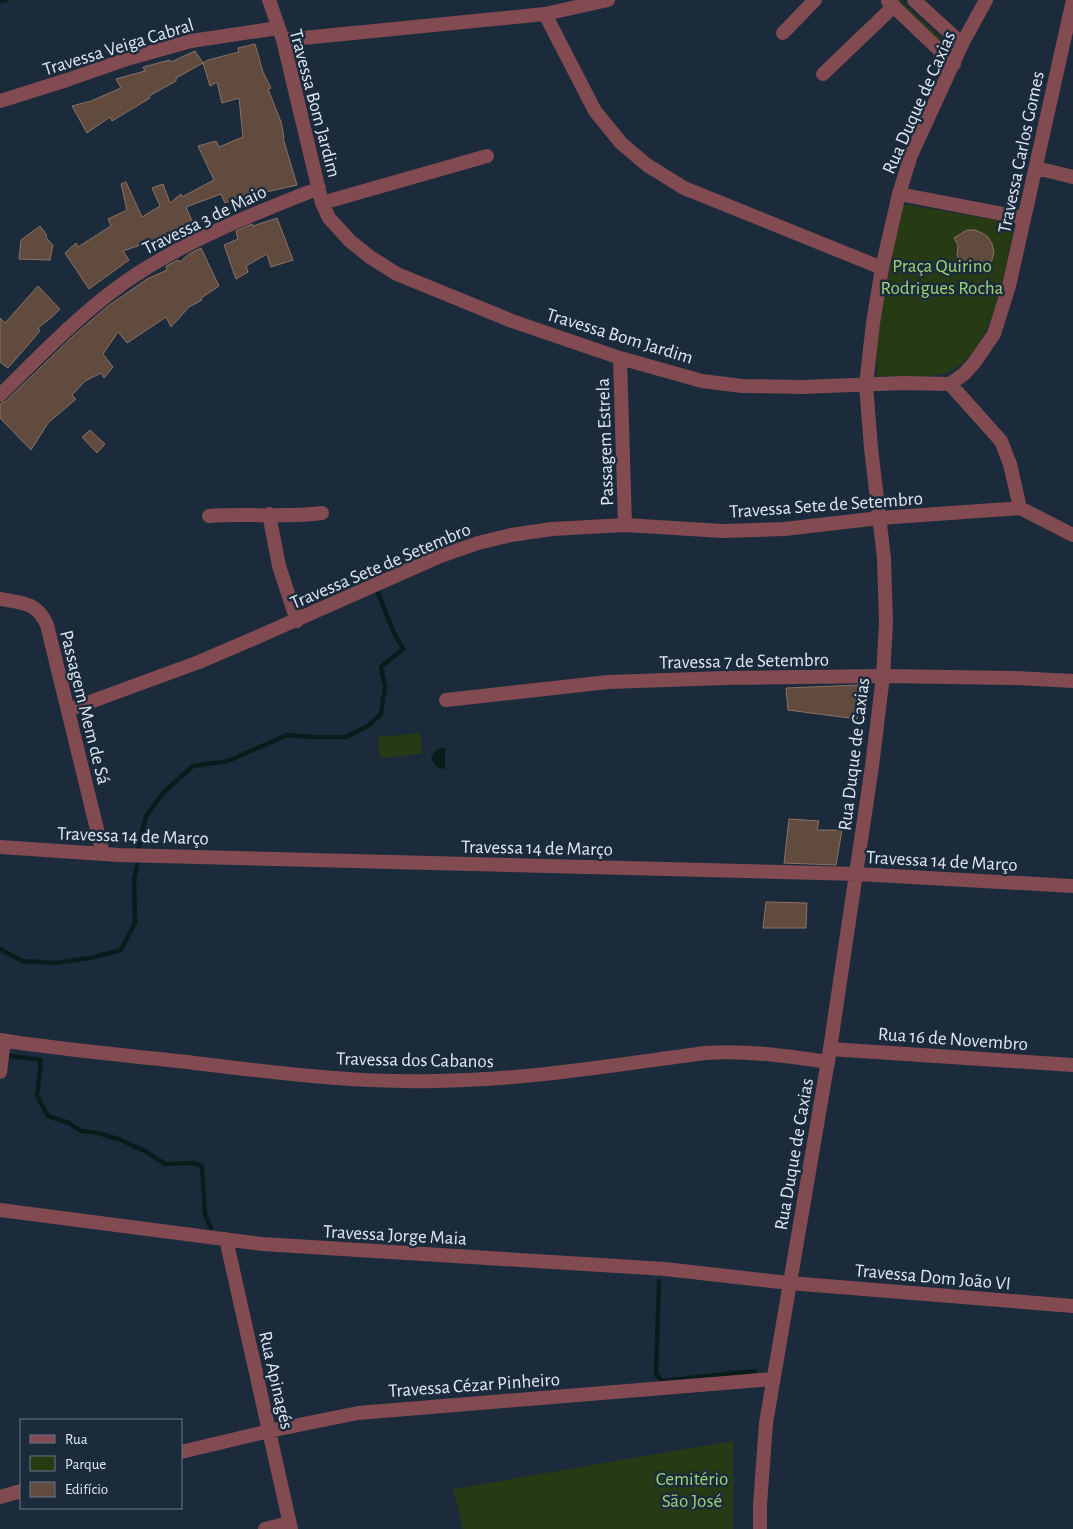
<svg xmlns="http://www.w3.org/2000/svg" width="1073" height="1529" font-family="'Alegreya Sans',sans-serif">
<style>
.green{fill:#263b14}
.water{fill:#0a1b1b}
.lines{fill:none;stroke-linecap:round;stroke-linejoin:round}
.stream{stroke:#0a1b1b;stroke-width:4.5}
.building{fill:#614a3e;stroke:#8b7265}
.minor{stroke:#824a51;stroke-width:14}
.tertiary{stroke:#824a51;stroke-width:14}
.labels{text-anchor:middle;stroke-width:5;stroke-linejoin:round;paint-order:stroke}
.street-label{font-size:19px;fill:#dee8f3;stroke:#1c2b3c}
.park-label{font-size:19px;fill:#9cd472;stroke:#1c2b3c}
</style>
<rect width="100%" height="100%" fill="#1c2b3c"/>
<path class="green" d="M884 0H900L947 44 941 55Z
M903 204 1008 222 1012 225 1013 234C1003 276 992 358 945 373 928 379 896 376 877 376L876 326Z
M420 733 422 754 380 758 378 737Z
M733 1441V1529H463L453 1489Z"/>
<path class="water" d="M445 747V769L438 768 431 759C434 751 437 748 445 747Z"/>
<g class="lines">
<path class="stream" d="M0 1 6 0
M138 849 146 816 164 792 193 766 228 761 287 735 312 737H346L368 726 381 714 385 687 381 667 403 649 394 633 378 593
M0 949 22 961 54 963 90 958 121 950 135 923 134 881 137 865
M4 1055 41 1060 37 1096 48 1116 69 1123 81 1131 98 1133 121 1140 147 1152 165 1164 194 1163 202 1166 205 1215 211 1228
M659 1281 656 1374 662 1381 755 1371"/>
</g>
<path class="building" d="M255 44 263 72 271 88 268 89 281 122 284 137 283 138 297 185 257 194 258 195 246 199 242 196 225 203 221 194 186 207 194 226 167 241 164 237 148 248 146 243 123 251 129 260 89 289 65 253 76 243 78 247 111 226 108 219 127 210 121 184 126 182 142 217 160 206 152 188 163 184 170 203 181 194 182 197 214 180 198 146 216 141 219 147 243 137 239 98 222 103 217 82 210 86 203 63 208 60 239 52 238 48Z
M195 51 203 63 176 78V81L149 96 150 98 112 121 110 117 87 133 72 106 91 101 121 88 116 79 145 71 143 67 170 60 171 62Z
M277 218 293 260 271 267 267 254 246 266 248 272 236 279 224 245 238 239 236 231 252 224 253 226Z
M40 226 46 234 47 239 53 245 50 260 19 259 21 240Z
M967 230H975L982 233 988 237 992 244 994 252 992 260 989 266 978 274 974 268 963 265 957 256 958 245 954 238Z
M201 248 219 286 201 298 202 300 189 307 171 327 166 317 127 343 118 332 103 354 113 367 104 378 101 373 85 381 72 395 76 399 48 423 31 450 0 418V404L6 401 73 336 108 306 147 279 167 270 166 266 178 260 180 262 189 254Z
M38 286 60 309 52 317 38 328 40 331 8 368 0 362V318L5 323Z
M90 430 105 444 97 453 82 437Z
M860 685 857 719 788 710 786 688Z
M789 819 819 821 817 830H842L836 865 784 863Z
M766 902 807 903 806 928H763Z"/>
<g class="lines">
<path class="minor" d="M269 0 283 40 322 203 329 218 350 241 370 257 397 274 512 321 620 358 702 381 742 386 802 387 903 383 950 384 1001 441 1010 464 1020 508 1073 535
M914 0 962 44
M888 1 954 64
M545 14 595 111 621 143 647 165 684 188 882 268
M783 33 815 0
M283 40 545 14 608 0
M823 74 894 6
M0 101 67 80 127 59 191 41 278 28
M1036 168 1073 177
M899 194 1024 218
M322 203 487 156
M620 358 625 525
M950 384 964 374 974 363 994 334 1009 286 1073 0
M0 395C44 352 88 305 140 272 196 236 258 212 319 188
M269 514 279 566 297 621
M209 516C246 513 285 518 322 513
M0 599C22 603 37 602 47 625L103 854
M446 700 608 682 725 678 883 676 1014 678 1073 681
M68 710 199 662 255 638 438 557 478 543 511 535 552 529 625 525 723 531 784 529 880 518 1020 508
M0 1040C62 1050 125 1055 187 1062 269 1072 353 1083 435 1081 526 1080 615 1065 705 1053 747 1050 787 1056 828 1062
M830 1049 1073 1065
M0 1072 4 1041
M0 1210 262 1244 665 1269 789 1283 1073 1306
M226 1239 291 1529
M181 1452 269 1431 358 1413 773 1379
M0 1497 21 1491
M265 1529 289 1523"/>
<path class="tertiary" d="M0 847 119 855 857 874 1073 886
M760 1529V1505L766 1423 830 1049 872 766 883 676 886 623 884 558 871 448 866 385 873 323 882 268 899 194 911 155 962 44 986 0"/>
</g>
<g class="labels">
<g class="street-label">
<text transform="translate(118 46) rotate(-17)" y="7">Travessa Veiga Cabral</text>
<text transform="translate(918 102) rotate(-66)" y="7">Rua Duque de Caxias</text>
<text transform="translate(316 103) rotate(75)" y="7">Travessa Bom Jardim</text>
<text transform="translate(1020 152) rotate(-78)" y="7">Travessa Carlos Gomes</text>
<text transform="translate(204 219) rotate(-26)" y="7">Travessa 3 de Maio</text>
<text transform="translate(620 335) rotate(17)" y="7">Travessa Bom Jardim</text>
<text transform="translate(604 442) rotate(-92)" y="7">Passagem Estrela</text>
<text transform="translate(826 504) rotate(-4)" y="7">Travessa Sete de Setembro</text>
<text transform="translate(380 565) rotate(-23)" y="7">Travessa Sete de Setembro</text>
<text transform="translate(744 660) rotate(-1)" y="7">Travessa 7 de Setembro</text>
<text transform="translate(86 707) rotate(76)" y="7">Passagem Mem de Sá</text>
<text transform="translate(853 754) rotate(-83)" y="7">Rua Duque de Caxias</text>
<text transform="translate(133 835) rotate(2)" y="7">Travessa 14 de Março</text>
<text transform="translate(537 847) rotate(1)" y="7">Travessa 14 de Março</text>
<text transform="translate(942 860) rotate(3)" y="7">Travessa 14 de Março</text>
<text transform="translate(953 1038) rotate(4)" y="7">Rua 16 de Novembro</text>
<text transform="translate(415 1059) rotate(1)" y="7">Travessa dos Cabanos</text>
<text transform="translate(793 1154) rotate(-80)" y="7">Rua Duque de Caxias</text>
<text transform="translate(395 1234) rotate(3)" y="7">Travessa Jorge Maia</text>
<text transform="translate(933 1276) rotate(5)" y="7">Travessa Dom João VI</text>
<text transform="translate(277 1380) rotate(77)" y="7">Rua Apinagés</text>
<text transform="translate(474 1384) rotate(-4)" y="7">Travessa Cézar Pinheiro</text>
</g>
<g class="park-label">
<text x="942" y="272">Praça Quirino<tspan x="942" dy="22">Rodrigues Rocha</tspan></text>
<text x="692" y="1485">Cemitério<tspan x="692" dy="22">São José</tspan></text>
</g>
</g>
<rect x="20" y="1419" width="162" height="90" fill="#1c2b3c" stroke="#6a7785"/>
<rect x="30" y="1435" width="25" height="8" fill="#824a51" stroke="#6a7785"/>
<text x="65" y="1444" font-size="15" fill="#dee8f3">Rua</text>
<rect x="30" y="1456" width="25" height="15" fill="#263b14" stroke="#6a7785"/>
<text x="65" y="1469" font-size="15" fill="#dee8f3">Parque</text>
<rect x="30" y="1482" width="25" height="15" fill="#614a3e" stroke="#6a7785"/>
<text x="65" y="1494" font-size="15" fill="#dee8f3">Edifício</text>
</svg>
